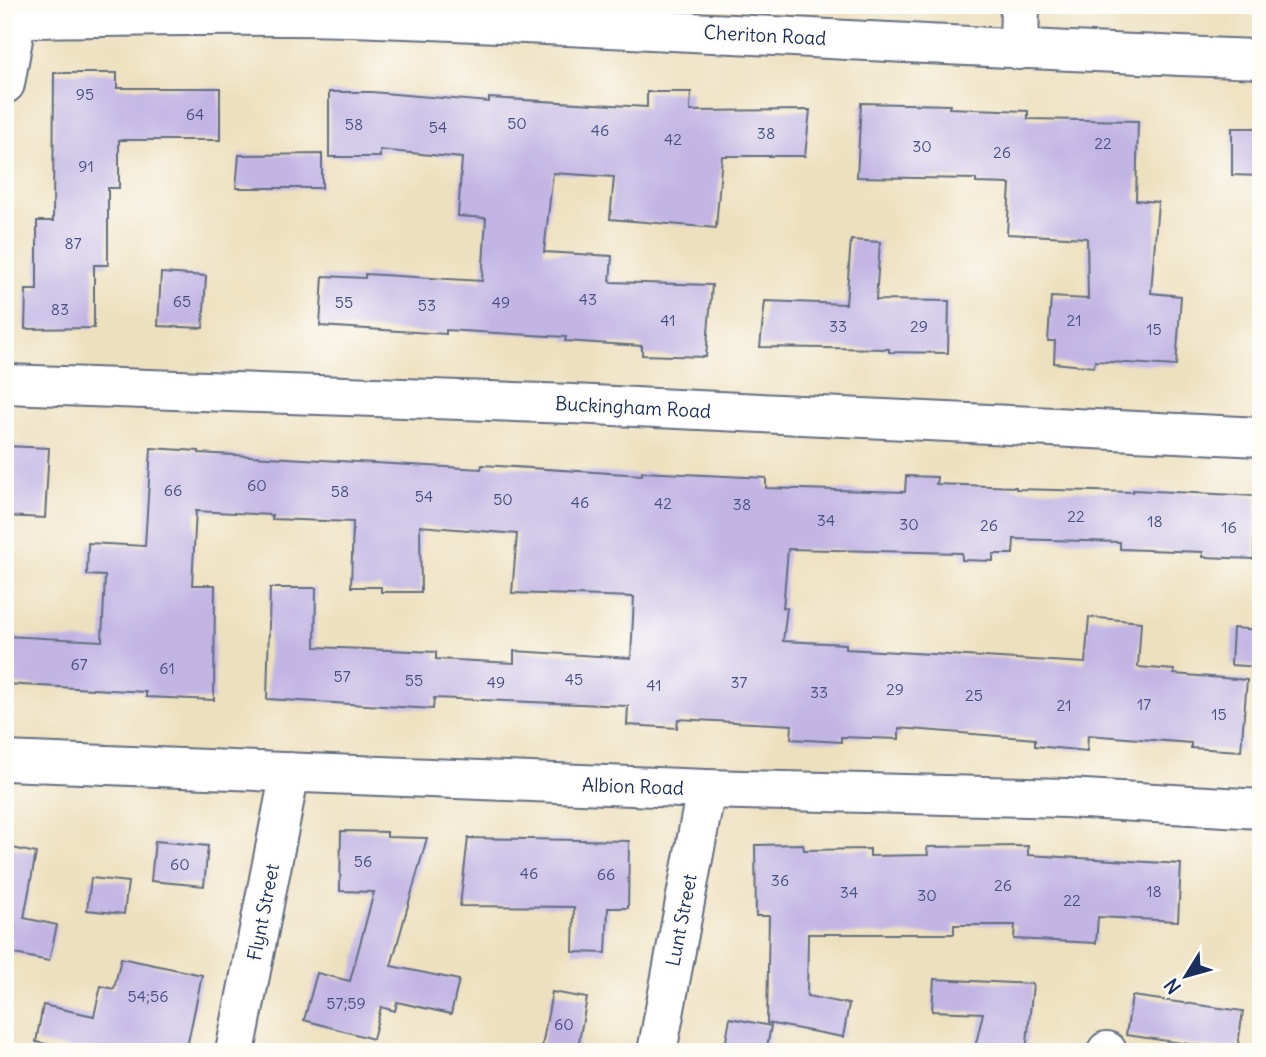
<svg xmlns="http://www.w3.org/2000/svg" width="1266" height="1057" font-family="Delius,sans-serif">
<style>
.building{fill:#c2b5e4}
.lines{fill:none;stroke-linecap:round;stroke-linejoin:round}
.minor-casing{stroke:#646d80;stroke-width:42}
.minor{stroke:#fff;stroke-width:38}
.labels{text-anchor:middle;stroke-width:6;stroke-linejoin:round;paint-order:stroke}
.number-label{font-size:16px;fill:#455080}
.street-label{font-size:19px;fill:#1b2f5e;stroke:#fdfcf7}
</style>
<rect width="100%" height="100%" fill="#fdfcf7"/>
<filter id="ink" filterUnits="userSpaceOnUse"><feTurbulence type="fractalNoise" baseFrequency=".0143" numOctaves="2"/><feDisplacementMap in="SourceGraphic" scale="14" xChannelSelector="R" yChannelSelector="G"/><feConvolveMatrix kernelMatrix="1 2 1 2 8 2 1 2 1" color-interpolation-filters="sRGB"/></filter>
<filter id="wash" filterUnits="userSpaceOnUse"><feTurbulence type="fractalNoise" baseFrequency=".00686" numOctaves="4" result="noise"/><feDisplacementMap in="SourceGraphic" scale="28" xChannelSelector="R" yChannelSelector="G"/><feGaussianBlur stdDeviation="1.57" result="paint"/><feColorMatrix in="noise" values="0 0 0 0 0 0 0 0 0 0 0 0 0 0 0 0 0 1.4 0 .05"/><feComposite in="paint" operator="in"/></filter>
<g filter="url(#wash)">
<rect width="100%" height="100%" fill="#ede0be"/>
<g id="blocks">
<path class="building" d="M54 73H117V88H220V140H119V188H108V265H94V328L25 329 26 290H37V221H53Z
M329 92H371L489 102V98L647 107V92H691L690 111 810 110 805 156H722L716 228 610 219 614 177 553 173 544 252 612 256 610 282 712 285 706 357 642 355V346L565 341 566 337 446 330V334L320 326 323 276 365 278V274L482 281 486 218 458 216 462 158 380 150V157H329Z
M861 103 950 105 949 108 1028 111V119L1138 121 1136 200 1158 202 1151 293 1181 296 1176 366 1095 361 1094 367 1054 363 1055 341H1048L1051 297 1088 299 1087 238 1007 234 1010 184 976 183V179L857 177Z
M1232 128H1261V176L1232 175Z
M322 154V188H236L239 155Z
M851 240 880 242 876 300 949 301 948 353 889 352V349L760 347 765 301 846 304Z
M161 273 206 276 203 328 158 326Z
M5 446 49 448 45 518 5 516Z
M151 448 199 451V453L481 469 482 465 642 475V472L766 478V488L905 492 906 476 937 477 936 484 1016 487V489L1133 492V490L1256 496 1254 559 1203 557V552L1120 549V542L1014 539 1013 554H993V561L962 560V553L788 549 783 608H787L783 641 846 644V649L1085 663 1089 617 1141 622 1138 667 1174 670V674L1247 680 1241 751 1191 748V743L1088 735 1087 751 1035 746V739L899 728V739L841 737V742L791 739 792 725 678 719 677 728 627 725 628 706 434 698 433 709 267 699 270 588H316L315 647 436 652V659L514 663V651L631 658 634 597 512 593 517 534 420 526 421 592H381V587H351L353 522 272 519V515L196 511 192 585H215L214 700 146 697V692L5 684V636L102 641 105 576 87 575 88 543 145 546Z
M1233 628 1261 630V667L1231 665Z
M341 831 387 832V837L427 838 391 966 459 980 451 1014 397 1002 395 1011 381 1007 373 1039 304 1020 317 973 350 981 374 892 340 891Z
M468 838 629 841 628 908H608L606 953 573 952 574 907 460 906Z
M155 841 208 846 204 886 151 881Z
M803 844 804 850 870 849V856L928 855 927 847 1028 846V855L1181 864 1178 921 1098 917 1096 943 1014 939 1015 925H954V934H808L807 996 849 1004 843 1037 767 1023 769 916H756L755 845Z
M8 847 36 853 24 918 57 925 49 961 10 953 13 938 5 937V863Z
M91 878 128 882 124 914 87 910Z
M121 958 202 975 186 1052H86L36 1042 43 1005 94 1016 101 986 114 989Z
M934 979 1033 984 1026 1052H974L983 1013 932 1011Z
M552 992 587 998 577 1052H541Z
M1132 996 1243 1011 1237 1051 1126 1035Z
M730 1018 771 1026 766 1052H724Z"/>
</g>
</g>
<g filter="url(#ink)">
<use href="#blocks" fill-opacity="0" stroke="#646d80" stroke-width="2"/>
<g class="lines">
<defs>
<path id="minor" d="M16 18C127 17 238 14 348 17 652 27 956 48 1261 59
M1019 50 1020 5
M5 84 19 5
M5 384 572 404 1261 437
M5 761 706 789 1066 798 1261 809
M235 1052 290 772
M657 1052 706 789
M1107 1052V1051"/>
</defs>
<use href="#minor" class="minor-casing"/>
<use href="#minor" class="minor"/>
</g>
</g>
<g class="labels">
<g class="number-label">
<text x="85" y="100">95</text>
<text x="195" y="120">64</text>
<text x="517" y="129">50</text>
<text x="354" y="130">58</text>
<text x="438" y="133">54</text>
<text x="600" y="136">46</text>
<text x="766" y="139">38</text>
<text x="673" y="145">42</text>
<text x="1103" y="149">22</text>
<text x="922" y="152">30</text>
<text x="1002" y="158">26</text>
<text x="86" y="172">91</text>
<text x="73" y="249">87</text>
<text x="588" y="305">43</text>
<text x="182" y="307">65</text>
<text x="344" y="308">55</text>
<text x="501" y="308">49</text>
<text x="427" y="311">53</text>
<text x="60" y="315">83</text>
<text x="668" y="326">41</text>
<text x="1074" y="326">21</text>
<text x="838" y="332">33</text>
<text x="919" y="332">29</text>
<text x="1154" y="335">15</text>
<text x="257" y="491">60</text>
<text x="173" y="496">66</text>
<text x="340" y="497">58</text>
<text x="424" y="502">54</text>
<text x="503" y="505">50</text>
<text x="580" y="508">46</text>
<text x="663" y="509">42</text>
<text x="742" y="510">38</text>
<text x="1076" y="522">22</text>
<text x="826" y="526">34</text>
<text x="1155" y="527">18</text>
<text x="909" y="530">30</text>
<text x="989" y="531">26</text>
<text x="1229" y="533">16</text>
<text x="79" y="670">67</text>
<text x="167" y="674">61</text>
<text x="342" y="682">57</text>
<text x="574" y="685">45</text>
<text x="414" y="686">55</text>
<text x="496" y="688">49</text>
<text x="739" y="688">37</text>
<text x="654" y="691">41</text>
<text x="895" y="695">29</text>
<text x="819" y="698">33</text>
<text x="974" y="701">25</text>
<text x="1144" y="710">17</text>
<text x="1064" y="711">21</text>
<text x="1219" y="720">15</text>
<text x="363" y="867">56</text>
<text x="180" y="870">60</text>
<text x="529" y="879">46</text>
<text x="606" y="880">66</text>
<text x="780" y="886">36</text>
<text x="1003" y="891">26</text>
<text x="1154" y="897">18</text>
<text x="849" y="898">34</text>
<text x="927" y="901">30</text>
<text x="1072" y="906">22</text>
<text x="148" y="1002">54;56</text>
<text x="346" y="1009">57;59</text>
<text x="564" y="1030">60</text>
</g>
<g class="street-label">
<text transform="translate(765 35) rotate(3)" y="7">Cheriton Road</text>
<text transform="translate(633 407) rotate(3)" y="7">Buckingham Road</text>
<text transform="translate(633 786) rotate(2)" y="7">Albion Road</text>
<text transform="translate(263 912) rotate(-79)" y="7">Flynt Street</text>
<text transform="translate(681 920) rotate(-79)" y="7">Lunt Street</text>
</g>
</g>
<rect width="1266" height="1057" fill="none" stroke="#fdfcf7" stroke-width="28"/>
<g transform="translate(1186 976) rotate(233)" stroke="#fdfcf7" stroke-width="5" paint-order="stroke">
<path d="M0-5L12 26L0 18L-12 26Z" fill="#1b2f5e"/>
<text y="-10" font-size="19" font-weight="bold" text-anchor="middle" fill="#1b2f5e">N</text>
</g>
</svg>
